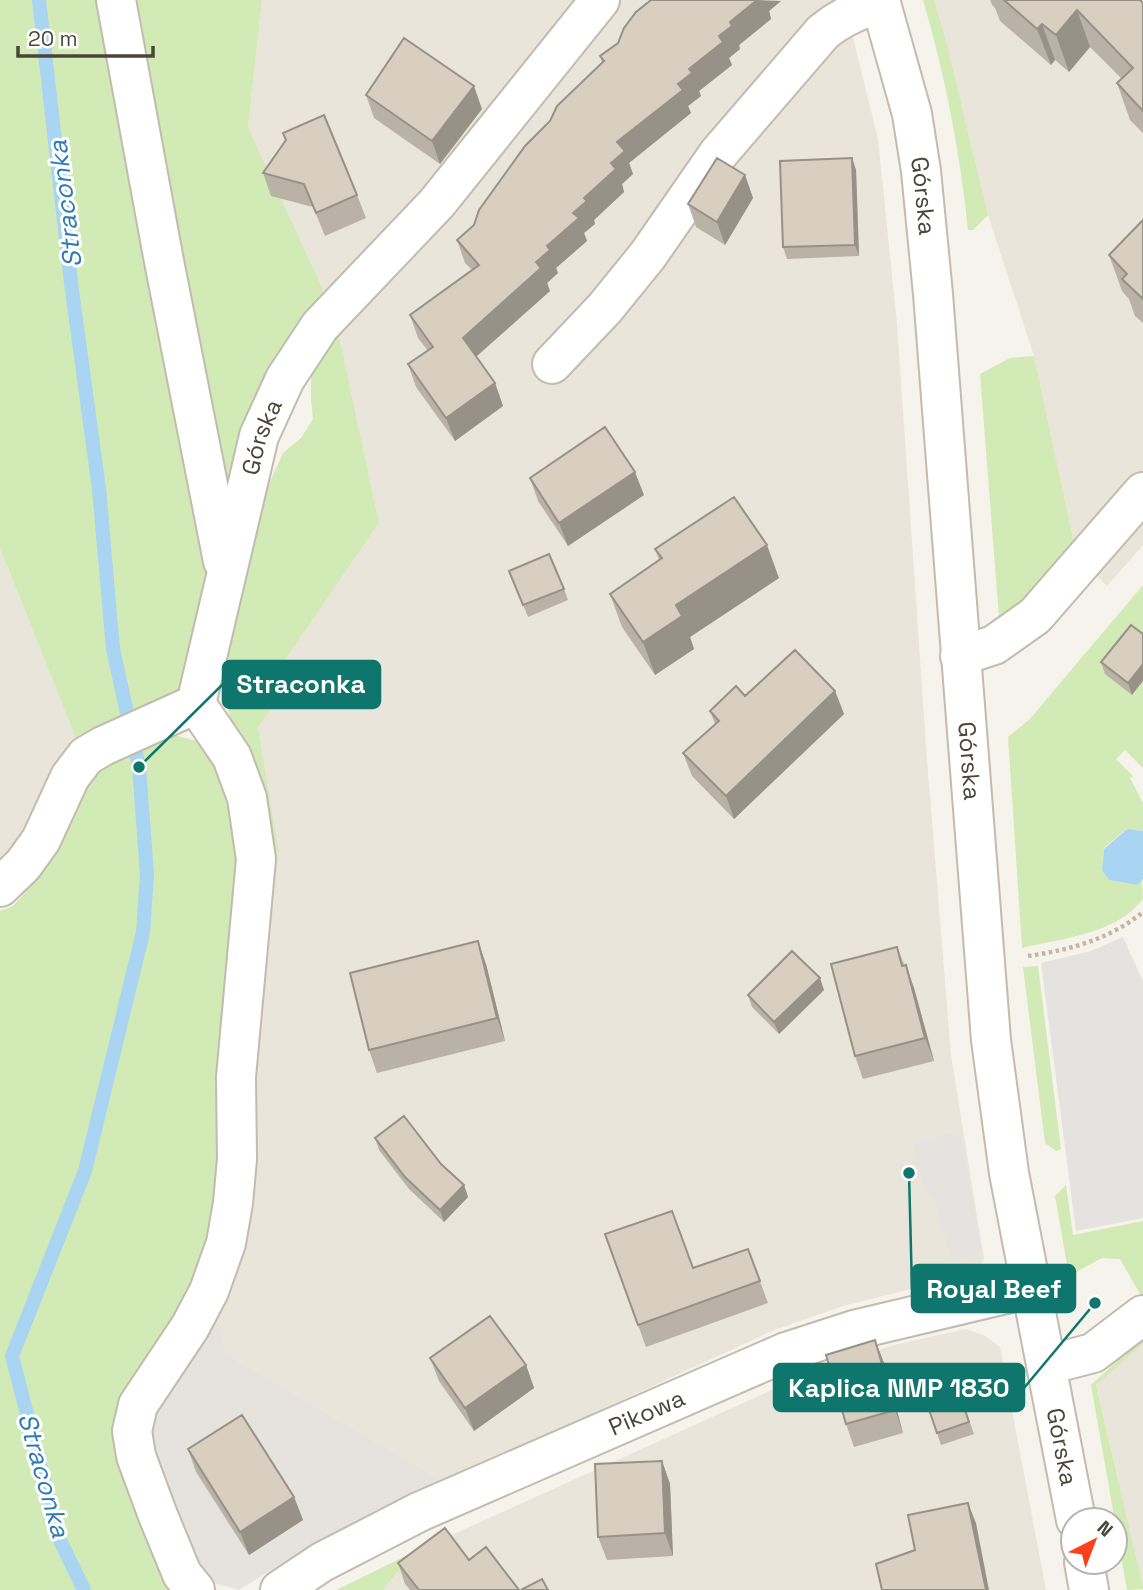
<svg xmlns="http://www.w3.org/2000/svg" width="1143" height="1590" font-family="'Space Grotesk',sans-serif">
<style>
.residential{fill:#eae5da}
.industrial{fill:#e6e2dd}
.green{fill:#d2eab5}
.parking{fill:#e5e3e0}
.water{fill:#a9d4f2}
.lines{fill:none;stroke-linecap:round;stroke-linejoin:round}
.stream{stroke:#a9d4f2;stroke-width:14}
.minor-casing{stroke:#c2bbae;stroke-width:42}
.path{stroke:#c4b79f;stroke-width:4.5;stroke-dasharray:3.5 3.5;stroke-linecap:butt}
.minor{stroke:#fff;stroke-width:38}
.wall{fill:#bab2a6}
.shaded-wall{fill:#979187}
.building{fill:#d8cfc1;stroke:#979187;stroke-width:2}
.labels{text-anchor:middle;stroke-width:6;stroke-linejoin:round;paint-order:stroke}
.street-label{font-size:24px;fill:#4b4439;stroke:#fff}
.water-label{font-size:26px;font-style:italic;fill:#2e7ab2;stroke:#fff}
.leader{fill:none;stroke:#0f766e;stroke-width:2.5}
.callout-dot{fill:#0f766e;stroke:#fff;stroke-width:2.5}
.callout{fill:#0f766e;stroke:#0f766e;stroke-width:2.5}
.callout-label{font-size:26px;text-anchor:middle;font-weight:bold;fill:#fff}
</style>
<rect width="100%" height="100%" fill="#f6f3ec"/>
<path class="residential" d="M262 0H585L429 196 327 298 248 127Z
M615 0H839L853 38 878 139 897 324 927 760 951 1055 984 1260 971 1274 843 1306 772 1331 444 1482 226 1354 214 1299 266 859 279 852 258 727 283 691 281 666 379 523 337 326Z
M934 0H1143V545L1107 586 1077 557 1034 356 988 215 946 40Z
M0 548 77 741 25 833 0 863Z
M966 1329 984 1335 1000 1347 1046 1590H383L414 1552 809 1373 894 1345Z
M1143 1344V1586L1096 1384Z"/>
<path class="industrial" d="M214 1299 226 1354 444 1482 312 1545 239 1590 214 1583 196 1564 150 1454 148 1409Z"/>
<path class="green" d="M0 0H106L207 564 202 615 181 687 167 703 77 741 0 548Z
M134 0H262L248 127 327 298 228 504 181 268 150 74Z
M923 0H934L946 40 988 215 973 230H968C960 152 945 75 923 0Z
M337 326 379 523 281 666 284 691 258 727 279 852 266 859 225 698 226 671 254 517 283 453 301 438 313 419 311 399V364Z
M1034 356 1077 557 1000 630 980 374 1010 358Z
M1143 585V643L1132 695 1143 681V768L1125 750 1116 759 1133 776 1130 778 1143 803V831L1126 829 1104 848 1102 869 1109 880 1137 885 1142 879 1143 899C1115 935 1062 938 1022 948L1008 737 1029 720Z
M167 733 196 741 220 762 247 859 218 1237 128 1401 172 1590H0V911L13 906 42 874 82 785 101 761Z
M1038 966 1061 1149 1056 1151 1045 1143 1023 967Z
M1066 1185 1073 1235 1143 1221V1294L1141 1296 1120 1259 1102 1258 1069 1276 1055 1196Z
M1143 1337V1344L1096 1385 1143 1586V1589L1127 1590 1091 1385Z
M414 1552 383 1590H336Z"/>
<path class="parking" d="M1123 937 1143 981V1218L1076 1231 1041 963 1091 951Z
M960 1132 982 1253 952 1262 934 1198 925 1190 912 1141Z"/>
<path class="water" d="M1127 829 1143 831V879L1137 885 1109 880 1102 870 1104 849Z"/>
<g class="lines">
<path class="stream" d="M39 0 71 283 99 489 113 649 139 767 147 874 143 932 85 1171 12 1356 59 1538 84 1590"/>
<defs>
<g id="minor">
<path d="M116 0 163 256 223 561"/>
<path id="s1" d="M880 0 912 114 921 171 933 294 991 1040 1009 1173 1076 1520"/>
<path d="M552 364 605 308 648 255 718 154 823 32C841 17 859 10 881 3"/>
<path d="M960 656 994 645 1035 616 1143 492"/>
<path id="s2" d="M196 704 259 436 285 379 320 326 437 203 600 0"/>
<path d="M0 887 23 865 41 840 70 777 86 756 103 746 196 704"/>
<path d="M1047 1365 1093 1353 1143 1315"/>
<path d="M1084 1562 1089 1590"/>
<path d="M195 1590 182 1574 157 1513 136 1456 132 1431 138 1405 190 1327 209 1291 226 1243 233 1203 237 1159 236 1077 256 859 247 798 232 757 196 704"/>
<path id="s3" d="M280 1590 322 1562 419 1512 786 1352 854 1330 1031 1288"/>
</g>
</defs>
<use href="#minor" class="minor-casing"/>
<path class="path" d="M1028 956C1070 950 1110 939 1143 912"/>
<use href="#minor" class="minor"/>
</g>
<path class="wall" d="M990 0H1140L1143 3V133L1130 120 1117 83 1122 79 1090 47 1069 72 1055 60 1051 65 1000 21 995 8 992 5Z
M781 1 769 11 771 19 739 45 740 49 729 58 732 65 699 91 701 96 688 106 691 113 629 163 633 174 622 184 624 192 594 220 595 224 584 233 587 241 556 268 558 273 547 283 550 291 476 357 495 383 503 406 455 441 416 387 408 364 428 351 418 338 410 315 472 270 465 263 457 240 474 225 550 121 602 62 600 56Z
M366 95 482 109 440 164 374 118Z
M852 158 856 170 859 256 787 259 783 247Z
M263 173 357 195 366 218 325 236 313 207 271 196Z
M745 175 753 198 725 245 696 227 688 204Z
M1143 220V323L1135 316 1129 299 1122 291 1109 255Z
M530 478 644 495 568 546 538 501Z
M655 549 779 578 690 637 694 649 655 675 622 627 610 594 659 560Z
M509 571 564 589 568 600 528 617Z
M1131 625 1132 695 1105 674 1101 662Z
M835 691 844 714 734 819 692 776 683 753 715 724 710 711 745 696Z
M897 947 914 988 934 1061 863 1079 855 1056Z
M486 964 505 1041 377 1073 369 1050Z
M824 990 779 1034 752 1007 748 995Z
M375 1138 441 1164 464 1185 468 1197 444 1222 409 1189 379 1150Z
M605 1234 693 1268 748 1249 768 1303 646 1347Z
M875 1340 884 1363 903 1433 854 1447 846 1424Z
M430 1358 526 1365 534 1388 474 1431 439 1381Z
M955 1381 974 1434 941 1445 923 1392Z
M188 1449 294 1497 303 1520 249 1555 196 1472Z
M662 1461 670 1484 673 1556 607 1560 598 1537Z
M469 1560 519 1590H410L405 1584 398 1563Z"/>
<path class="shaded-wall" d="M757 0 781 1 769 11 771 19 739 45 740 49 729 58 732 65 699 91 701 96 688 106 691 113 629 163 633 174 622 184 624 192 594 220 595 224 584 233 587 241 556 268 558 273 547 283 550 291 471 361 463 338 536 262 611 163 617 142 678 84 730 22Z
M1077 10 1090 47 1069 72 1056 35Z
M1042 24 1055 60 1051 65 1037 29Z
M474 86 482 109 440 164 432 141Z
M852 158 856 170 859 256 855 245Z
M745 175 753 198 725 245 717 222Z
M495 383 503 406 455 441 446 418Z
M635 472 644 495 568 546 559 523Z
M767 545 779 578 690 637 694 649 655 675 643 642 676 605Z
M1143 664V681L1132 695 1128 683Z
M835 691 844 714 734 819 726 796Z
M478 941 486 964 505 1041 497 1018Z
M906 965 914 988 934 1061 925 1038Z
M820 978 824 990 779 1034 774 1022Z
M464 1185 468 1197 444 1222 440 1210Z
M875 1340 884 1363 903 1433 895 1410Z
M526 1365 534 1388 474 1431 465 1408Z
M662 1461 670 1484 673 1556 665 1533Z
M294 1497 303 1520 249 1555 240 1532Z
M968 1503 976 1523 989 1590H986Z"/>
<path class="building" d="M651 0H757L730 22 732 26 719 36 723 42 689 69 692 73 678 84 683 90 617 142 625 151 611 163 616 169 584 198 587 201 573 213 579 218 547 246 550 250 536 262 541 268 463 338 495 383 446 418 408 364 433 347 410 315 479 265 457 240 474 225 479 210 525 146 550 121 557 106 604 61 600 56 618 43 624 28 636 12Z
M1004 0H1140L1143 3V111L1117 83 1133 68 1077 10 1056 35 1042 24 1037 29Z
M404 38 474 86 432 141 366 95Z
M324 115 357 195 316 213 304 184 263 173 286 140 283 133Z
M717 158 745 175 717 222 688 204Z
M852 158 855 245 783 247 780 161Z
M1143 220V299L1122 279 1127 274 1109 255Z
M605 427 635 472 559 523 530 478Z
M734 497 767 545 676 605 682 616 643 642 610 594 662 558 655 549Z
M549 554 564 589 523 605 509 571Z
M1131 625 1143 634V664L1128 683 1101 662Z
M795 650 835 691 726 796 683 753 719 721 710 711 736 686 745 696Z
M478 941 497 1018 369 1050 350 973Z
M897 947 902 966 906 965 925 1038 855 1056 831 964Z
M792 951 820 978 774 1022 748 995Z
M404 1116 441 1164 464 1185 440 1210 405 1177 375 1138Z
M672 1211 693 1268 748 1249 760 1281 638 1325 605 1234Z
M490 1316 526 1365 465 1408 430 1358Z
M875 1340 895 1410 846 1424 826 1355Z
M955 1381 969 1422 937 1433 923 1392Z
M242 1415 294 1497 240 1532 188 1449Z
M662 1461 665 1533 598 1537 595 1464Z
M968 1503 986 1590H882L876 1564 915 1550 908 1515Z
M445 1528 469 1560 486 1547 519 1590H419L398 1563Z
M542 1579 548 1590H521Z"/>
<g class="labels">
<g class="street-label">
<text dy="8" stroke="none"><textPath href="#s1" startOffset="201">Górska</textPath></text>
<text dy="8" stroke="none"><textPath href="#s2" startOffset="275">Górska</textPath></text>
<text dy="8" stroke="none"><textPath href="#s1" startOffset="768">Górska</textPath></text>
<text dy="8" stroke="none"><textPath href="#s3" startOffset="408">Pikowa</textPath></text>
<text dy="8" stroke="none"><textPath href="#s1" startOffset="1461">Górska</textPath></text>
</g>
<g class="water-label">
<text transform="translate(65 204) rotate(-97)" y="9">Straconka</text>
<text transform="translate(44 1475) rotate(74)" y="9">Straconka</text>
</g>
</g>
<path class="leader" d="M139 767L223 684M909 1173L912 1289M1095 1303L1024 1388"/>
<g class="callout-dot">
<circle cx="139" cy="767" r="7"/>
<circle cx="909" cy="1173" r="7"/>
<circle cx="1095" cy="1303" r="7"/>
</g>
<g class="callout">
<rect x="223" y="661" width="157" height="47" rx="7"/>
<rect x="912" y="1265" width="163" height="47" rx="7"/>
<rect x="774" y="1364" width="250" height="47" rx="7"/>
</g>
<g class="callout-label">
<text x="301" y="693">Straconka</text>
<text x="994" y="1298">Royal Beef</text>
<text x="899" y="1397">Kaplica NMP 1830</text>
</g>
<g transform="translate(1094 1541) rotate(42)"><circle r="33" fill="#ffffff" stroke="#b7b4b0" stroke-width="2"/>
<path d="M0-5L12 26L0 18L-12 26Z" fill="#fc3f1d"/>
<text y="-10" font-size="19" font-weight="bold" text-anchor="middle" fill="#4b4439">N</text>
</g>
<path d="M18 46v10h135v-10" fill="none" stroke="#4b4439" stroke-width="3.5"/>
<text x="28" y="46" font-size="21" fill="#4b4439" stroke="#ffffff" stroke-width="5" paint-order="stroke">20 m</text>
</svg>
